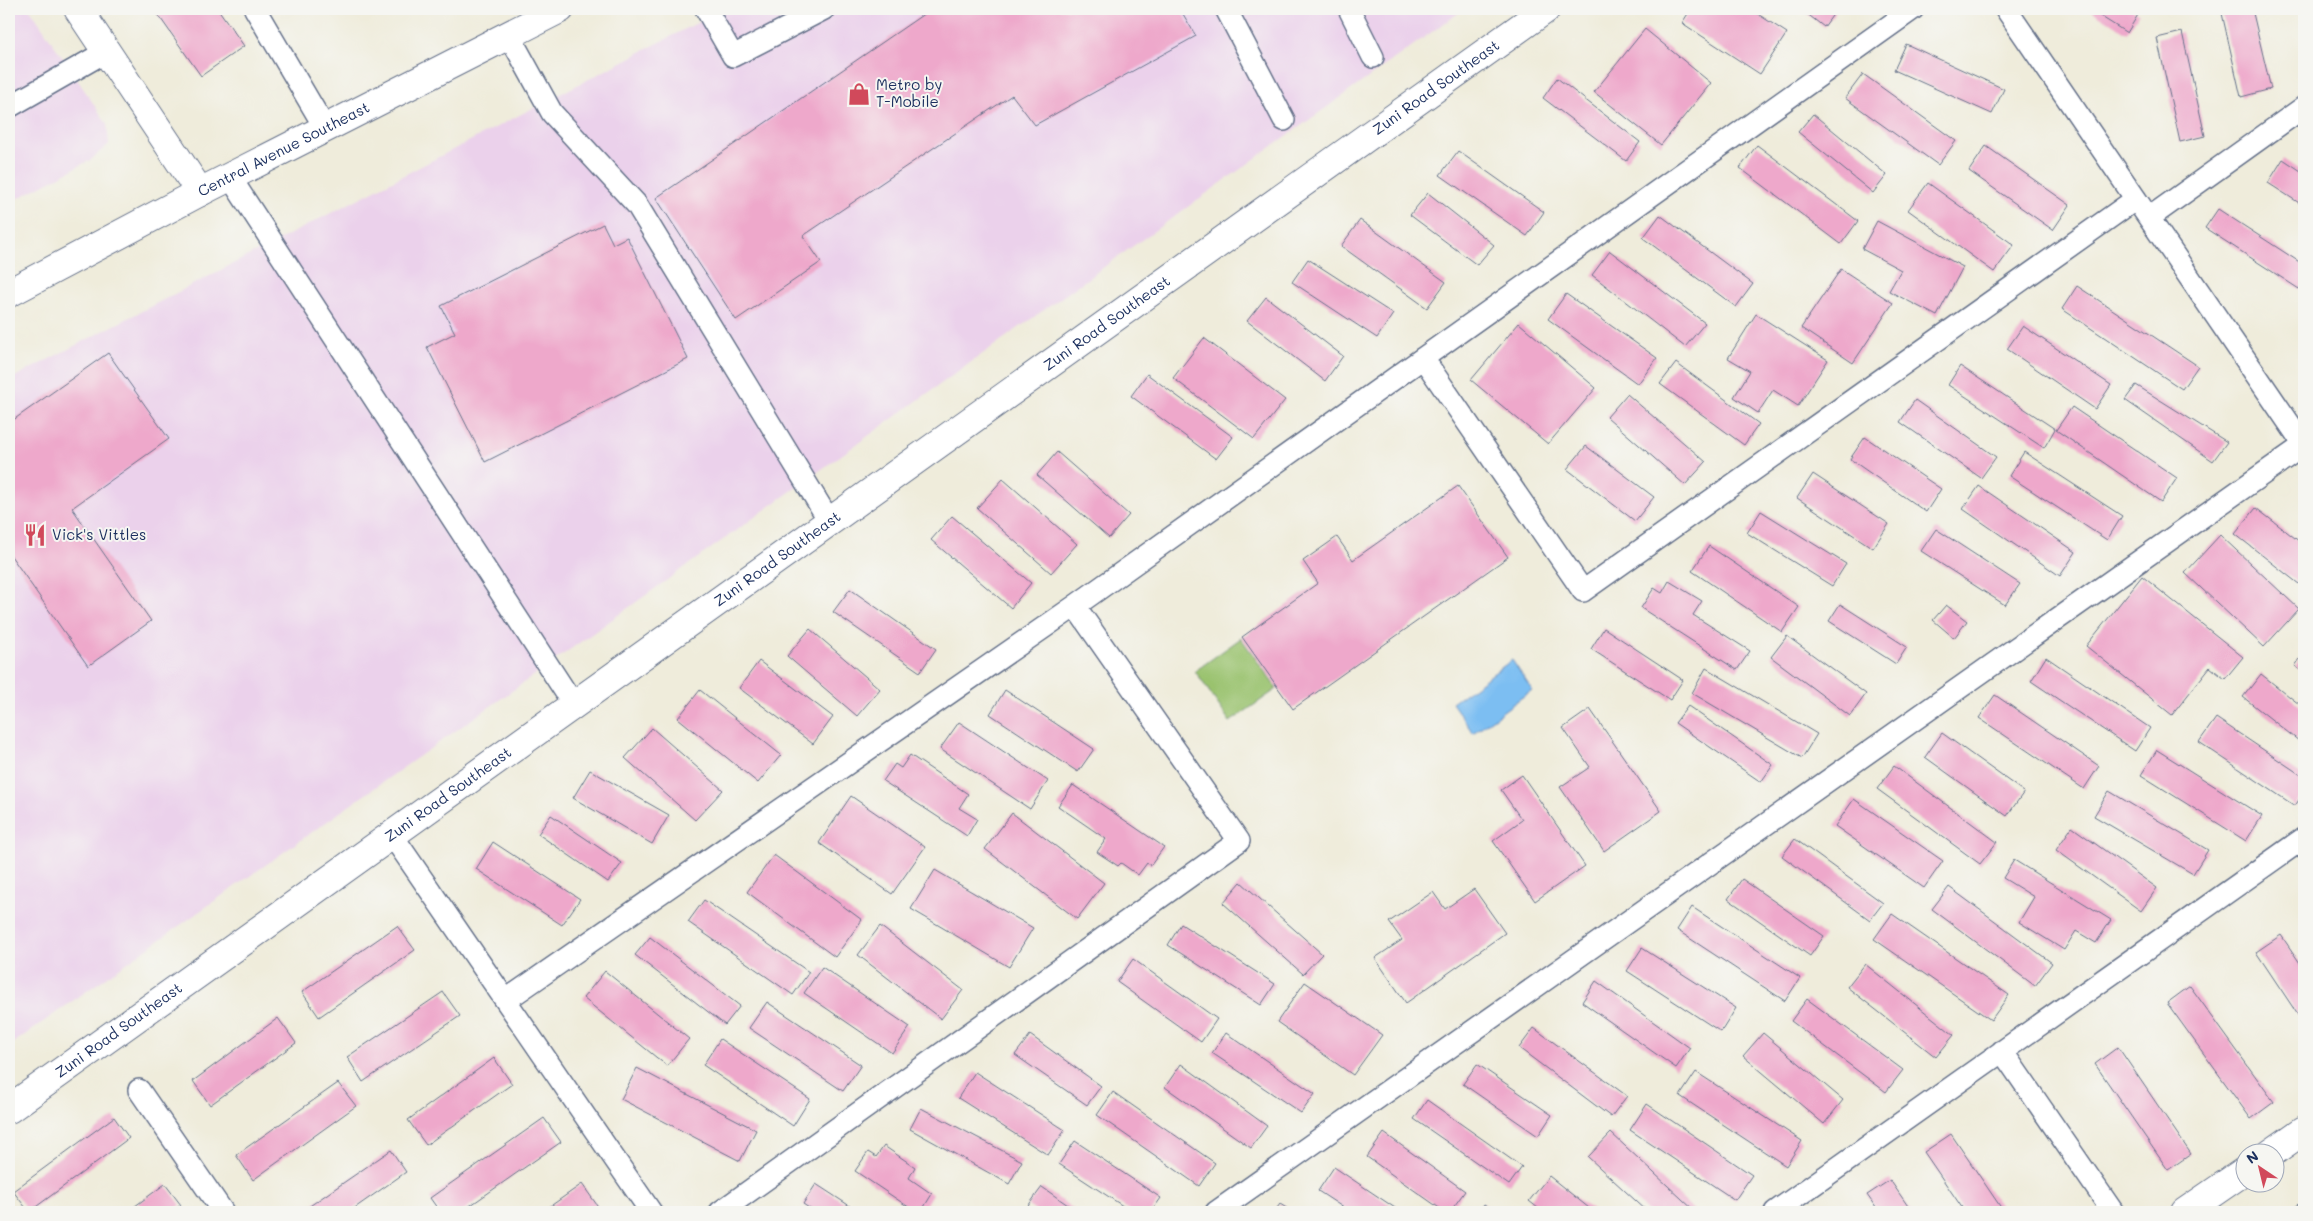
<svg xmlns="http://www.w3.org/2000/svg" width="2313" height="1221" font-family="Mali,sans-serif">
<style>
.built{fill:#ebd1eb}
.green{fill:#9ac26e;stroke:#5a7866}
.water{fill:#7cbef2;stroke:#4c76a8}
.building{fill:#eea8cb}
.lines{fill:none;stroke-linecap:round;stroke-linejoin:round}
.service-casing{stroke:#65718a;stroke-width:24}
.minor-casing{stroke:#65718a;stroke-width:30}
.tertiary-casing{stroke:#65718a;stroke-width:30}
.primary-casing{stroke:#65718a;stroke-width:30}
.service{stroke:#fff;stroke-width:21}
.minor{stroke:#fff;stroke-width:28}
.tertiary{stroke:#fff;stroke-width:28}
.primary{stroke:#fff;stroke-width:28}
.labels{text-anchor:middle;stroke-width:4;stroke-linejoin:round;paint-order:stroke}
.poi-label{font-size:15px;fill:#1b2f5e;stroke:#f6f6f2;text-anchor:start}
.street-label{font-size:15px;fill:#1b2f5e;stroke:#f6f6f2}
</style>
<rect width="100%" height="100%" fill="#f6f6f2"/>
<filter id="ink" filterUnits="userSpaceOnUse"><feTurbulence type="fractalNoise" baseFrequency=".02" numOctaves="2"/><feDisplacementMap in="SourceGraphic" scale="10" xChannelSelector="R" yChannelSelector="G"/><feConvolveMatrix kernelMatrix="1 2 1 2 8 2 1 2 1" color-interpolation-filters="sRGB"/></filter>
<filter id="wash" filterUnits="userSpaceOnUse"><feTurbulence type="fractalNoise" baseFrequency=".0096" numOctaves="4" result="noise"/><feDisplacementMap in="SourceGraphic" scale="20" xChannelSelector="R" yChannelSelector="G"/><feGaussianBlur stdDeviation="1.12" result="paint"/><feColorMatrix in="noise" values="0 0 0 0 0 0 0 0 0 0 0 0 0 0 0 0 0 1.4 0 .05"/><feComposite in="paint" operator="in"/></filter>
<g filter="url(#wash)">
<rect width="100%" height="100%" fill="#efecdb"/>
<path class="built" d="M9 9H30L107 124 109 144 92 159 9 203Z
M724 9H1464L526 681 9 1046V380Z"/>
<path class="green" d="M1241 638 1277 689 1230 722 1195 671Z"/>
<path class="water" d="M1512 660 1532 690 1473 733 1452 703Z"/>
<g id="blocks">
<path class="building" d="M154 9H218L244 46 201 76Z
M931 9H1180L1196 36 1035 125 1012 95 803 236 821 262 736 320 656 198Z
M1691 9H1750L1787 33 1760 74 1682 23Z
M1801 9H1837L1824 27Z
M2089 9H2132L2139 13 2127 33Z
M2221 9H2252L2271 89 2241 97Z
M2300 9H2304V22L2303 23Z
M1645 29 1711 83 1661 145 1594 92Z
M2182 32 2205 136 2180 142 2157 38Z
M1906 44 2004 89 1992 114 1894 70Z
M1863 74 1956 141 1938 165 1845 98Z
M1557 78 1640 142 1626 161 1543 98Z
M1813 114 1887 175 1873 193 1798 132Z
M1757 145 1858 221 1841 244 1740 168Z
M1986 146 2070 205 2053 230 1969 171Z
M1458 151 1544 212 1527 236 1440 175Z
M2283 159 2304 173V206L2268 183Z
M1928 183 2014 245 1994 272 1908 210Z
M1428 193 1494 245 1477 265 1410 215Z
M2218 209 2304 265V281L2299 289 2205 228Z
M1660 215 1753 284 1736 307 1643 238Z
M1360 220 1446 282 1427 308 1341 246Z
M1877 221 1963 267 1937 316 1889 291 1901 270 1862 249Z
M603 224 613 244 627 237 688 359 485 462 427 347 455 333 441 306Z
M1610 251 1705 323 1685 347 1592 275Z
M1308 259 1393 314 1377 338 1292 282Z
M1841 269 1893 303 1853 363 1801 328Z
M2077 286 2198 366 2182 389 2062 309Z
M1566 294 1657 358 1638 384 1548 319Z
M1266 297 1343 356 1325 381 1247 321Z
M1756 314 1828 360 1798 406 1773 390 1758 413 1734 397 1750 371 1728 358Z
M1519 323 1596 388 1548 444 1471 380Z
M2023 326 2111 385 2095 409 2007 349Z
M1204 338 1285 400 1254 439 1173 378Z
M108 353 169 439 72 508 151 621 88 666 9 553V423Z
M1676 363 1759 424 1744 445 1660 384Z
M1960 366 2055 429 2044 448 1948 385Z
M1147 374 1233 437 1216 459 1131 396Z
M2136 385 2227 442 2213 461 2125 400Z
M1627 394 1706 462 1685 485 1607 417Z
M1915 400 1996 457 1981 478 1900 422Z
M2072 407 2177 478 2161 502 2056 430Z
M1865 437 1941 489 1926 512 1850 459Z
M1586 446 1654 497 1635 521 1567 469Z
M1057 452 1129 515 1109 538 1037 475Z
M2024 452 2122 516 2107 540 2009 476Z
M1813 474 1889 524 1873 548 1797 498Z
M1003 479 1077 544 1051 573 977 508Z
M1458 486 1508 557 1293 709 1242 637 1318 583 1303 561 1337 537 1353 560Z
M1979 486 2076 552 2060 576 1963 509Z
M2256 508 2304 545V588L2235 534Z
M1761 511 1846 564 1832 586 1747 533Z
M952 516 1031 583 1011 608 931 540Z
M1936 529 2020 584 2005 605 1921 551Z
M2220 535 2299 609 2264 647 2185 573Z
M1709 546 1799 607 1782 632 1692 571Z
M2142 576 2243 657 2225 679 2210 667 2172 715 2086 646Z
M1669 581 1702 601 1693 615 1750 651 1737 670 1641 608 1654 588 1662 593Z
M850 589 936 649 920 672 833 612Z
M1840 604 1907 647 1896 664 1829 621Z
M1946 605 1967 621 1954 638 1933 620Z
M1604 628 1683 680 1670 700 1591 649Z
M810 629 880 689 857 716 787 656Z
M1787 636 1866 694 1850 716 1771 657Z
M2304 653V673L2295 666Z
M2046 657 2150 728 2135 751 2031 681Z
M759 661 833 717 813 744 739 688Z
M1706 668 1817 734 1802 758 1692 693Z
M2261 674 2304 708V745L2243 697Z
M700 690 781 755 758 783 678 718Z
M1005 690 1094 749 1078 772 990 714Z
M1995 695 2099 766 2084 789 1979 718Z
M1688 706 1773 765 1761 782 1675 723Z
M1590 709 1661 811 1604 851 1560 787 1590 767 1563 728Z
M2216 718 2304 777V792L2295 806 2199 742Z
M959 722 1048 781 1030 809 940 749Z
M652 728 723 790 695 820 625 758Z
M1942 733 2024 792 2007 816 1925 757Z
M2157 750 2262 816 2246 841 2141 775Z
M910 755 968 794 959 808 977 819 967 836 883 781 895 764 901 768Z
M1894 766 1997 842 1980 864 1877 789Z
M590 770 669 815 652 844 573 798Z
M1522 775 1585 866 1535 901 1493 841 1522 820 1501 790Z
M1073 785 1164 847 1151 865 1147 863 1138 875 1121 863 1118 866 1097 852 1106 839 1058 806Z
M2109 791 2208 850 2193 874 2094 816Z
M851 796 925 847 892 894 819 843Z
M1854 799 1943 861 1924 888 1835 826Z
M1012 813 1104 883 1077 919 985 849Z
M551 815 622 863 608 882 538 834Z
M2072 827 2157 888 2141 911 2056 850Z
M1795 839 1883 903 1870 920 1782 856Z
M493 842 580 899 562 925 476 869Z
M774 855 862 920 835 957 747 892Z
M2014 860 2111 920 2096 943 2076 931 2064 950 2019 922 2034 897 2003 878Z
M935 870 1033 928 1009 967 911 909Z
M1742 879 1824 936 1810 956 1728 899Z
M1241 882 1322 954 1303 974 1223 903Z
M1949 887 2052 963 2035 986 1932 909Z
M1474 889 1505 933 1406 1003 1375 958 1402 940 1389 922 1433 892 1445 909Z
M704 900 809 972 793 995 688 922Z
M1692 907 1800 978 1785 1001 1677 930Z
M1892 914 2009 995 1991 1020 1874 939Z
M1181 924 1275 984 1261 1005 1168 945Z
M397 926 415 950 319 1017 302 992Z
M880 926 963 990 941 1019 858 955Z
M2281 935 2304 969V1024L2256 952Z
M650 937 740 1006 725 1025 635 955Z
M1642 948 1736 1008 1721 1032 1627 971Z
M1133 959 1217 1019 1201 1042 1117 982Z
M1865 964 1954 1035 1936 1057 1847 987Z
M822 967 910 1027 892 1053 804 993Z
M605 971 689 1039 667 1066 583 998Z
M1596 981 1690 1048 1676 1068 1582 1002Z
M1305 982 1382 1035 1353 1075 1277 1022Z
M2190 986 2274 1102 2251 1119 2167 1003Z
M443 992 460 1016 363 1082 347 1057Z
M1807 999 1903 1070 1886 1092 1791 1021Z
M767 1002 861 1065 843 1091 749 1028Z
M278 1018 296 1043 210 1105 193 1081Z
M1534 1028 1627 1096 1611 1117 1519 1048Z
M1226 1033 1315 1094 1301 1113 1212 1053Z
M1763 1033 1843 1100 1824 1124 1743 1056Z
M1030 1035 1101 1086 1087 1105 1015 1055Z
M720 1039 810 1099 793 1126 703 1065Z
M2118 1047 2191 1154 2168 1170 2095 1064Z
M494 1058 512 1084 426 1145 408 1120Z
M1181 1064 1267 1126 1251 1148 1165 1087Z
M1477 1064 1552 1115 1538 1136 1463 1084Z
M637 1068 756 1130 740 1161 621 1099Z
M975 1072 1065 1130 1048 1155 958 1098Z
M1696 1072 1802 1141 1786 1166 1680 1096Z
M338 1083 356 1106 253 1180 236 1155Z
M1113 1092 1215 1163 1199 1186 1097 1115Z
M1427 1100 1522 1167 1509 1185 1414 1119Z
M1647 1104 1752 1175 1735 1200 1630 1130Z
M921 1108 1022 1161 1009 1184 910 1129Z
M114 1117 129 1138 29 1212 13 1191Z
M544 1118 561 1142 461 1212H440L430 1198Z
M1384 1133 1465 1191 1450 1212H1445L1367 1157Z
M1611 1133 1696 1212H1648L1588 1157Z
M1951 1134 2004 1212H1965L1924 1152Z
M1075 1141 1161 1198 1151 1212H1132L1059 1164Z
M884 1146 915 1167 909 1178 932 1194 921 1212H916L855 1171 868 1152 876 1157Z
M391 1150 406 1172 349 1212H301Z
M1334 1167 1401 1212H1350L1318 1191Z
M1549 1176 1594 1212H1543L1529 1201Z
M1890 1180 1912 1212H1879L1867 1195Z
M165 1184 181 1205 171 1212H127Z
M582 1184 602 1212H542Z
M816 1184 859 1212H815L803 1204Z
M1042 1187 1078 1212H1037L1028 1206Z
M2304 1201V1212H2287Z
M1280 1204 1293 1212H1274Z
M1484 1204 1497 1212H1479Z"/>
</g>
</g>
<g filter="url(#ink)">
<use href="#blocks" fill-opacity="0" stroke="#65718a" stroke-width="1"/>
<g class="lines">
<defs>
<path id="service" d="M255 9 325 128
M706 9 733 56 824 9
M1226 9 1284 120
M1349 9 1373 57
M2006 9 2304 445
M509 35 552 113 637 205 830 522
M9 107 107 51
M230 177 574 705
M2149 218 2304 107
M1423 358 1583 591 2136 199
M392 835 651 1212
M506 1000 1075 606 1913 9
M2002 1051 2113 1212
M139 1090 223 1212
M720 1212 1239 841 1075 606
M1216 1212 2304 445
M1775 1212 2304 838"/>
<path id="minor" d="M78 9 200 192
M2270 1154 2304 1130
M2185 1212 2246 1170"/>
<g id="tertiary">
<path id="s1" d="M9 1109 1546 9"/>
</g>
<g id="primary">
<path id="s2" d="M9 293 200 192 560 9"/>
</g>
</defs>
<use href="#service" class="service-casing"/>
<use href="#minor" class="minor-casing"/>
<use href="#tertiary" class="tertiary-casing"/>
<use href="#primary" class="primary-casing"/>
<use href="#service" class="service"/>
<use href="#minor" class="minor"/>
<use href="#tertiary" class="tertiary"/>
<use href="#primary" class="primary"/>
</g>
</g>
<defs>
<symbol id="shop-bare" viewBox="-9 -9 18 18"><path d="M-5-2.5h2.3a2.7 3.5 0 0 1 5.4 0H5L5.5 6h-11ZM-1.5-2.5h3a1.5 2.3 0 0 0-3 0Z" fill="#d1495b" stroke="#f6f6f2" stroke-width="2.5" paint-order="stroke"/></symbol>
<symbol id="restaurant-bare" viewBox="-9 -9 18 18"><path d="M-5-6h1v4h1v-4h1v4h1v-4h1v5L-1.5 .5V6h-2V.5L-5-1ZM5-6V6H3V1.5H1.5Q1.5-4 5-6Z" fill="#d1495b" stroke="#f6f6f2" stroke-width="2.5" paint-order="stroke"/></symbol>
</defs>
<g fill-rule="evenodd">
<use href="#shop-bare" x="843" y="78" width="32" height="32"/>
<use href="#restaurant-bare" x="19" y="519" width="32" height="32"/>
</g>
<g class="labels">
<g class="poi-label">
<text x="876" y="90">Metro by<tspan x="876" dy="17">T-Mobile</tspan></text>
<text x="52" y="540">Vick's Vittles</text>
</g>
<g class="street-label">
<text dy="5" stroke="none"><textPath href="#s1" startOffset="1755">Zuni Road Southeast</textPath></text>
<text dy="5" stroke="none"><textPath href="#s2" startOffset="310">Central Avenue Southeast</textPath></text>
<text dy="5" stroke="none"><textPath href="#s1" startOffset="1350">Zuni Road Southeast</textPath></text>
<text dy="5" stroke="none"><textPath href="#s1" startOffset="945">Zuni Road Southeast</textPath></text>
<text dy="5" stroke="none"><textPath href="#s1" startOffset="540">Zuni Road Southeast</textPath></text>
<text dy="5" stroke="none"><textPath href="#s1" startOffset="135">Zuni Road Southeast</textPath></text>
</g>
</g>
<rect width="2313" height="1221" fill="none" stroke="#f6f6f2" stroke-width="30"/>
<g transform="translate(2260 1168) rotate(325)"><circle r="24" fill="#f6f6f2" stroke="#9ea6b7"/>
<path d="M0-4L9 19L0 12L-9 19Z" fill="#d1495b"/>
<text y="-8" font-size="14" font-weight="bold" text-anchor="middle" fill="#1b2f5e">N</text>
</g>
</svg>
